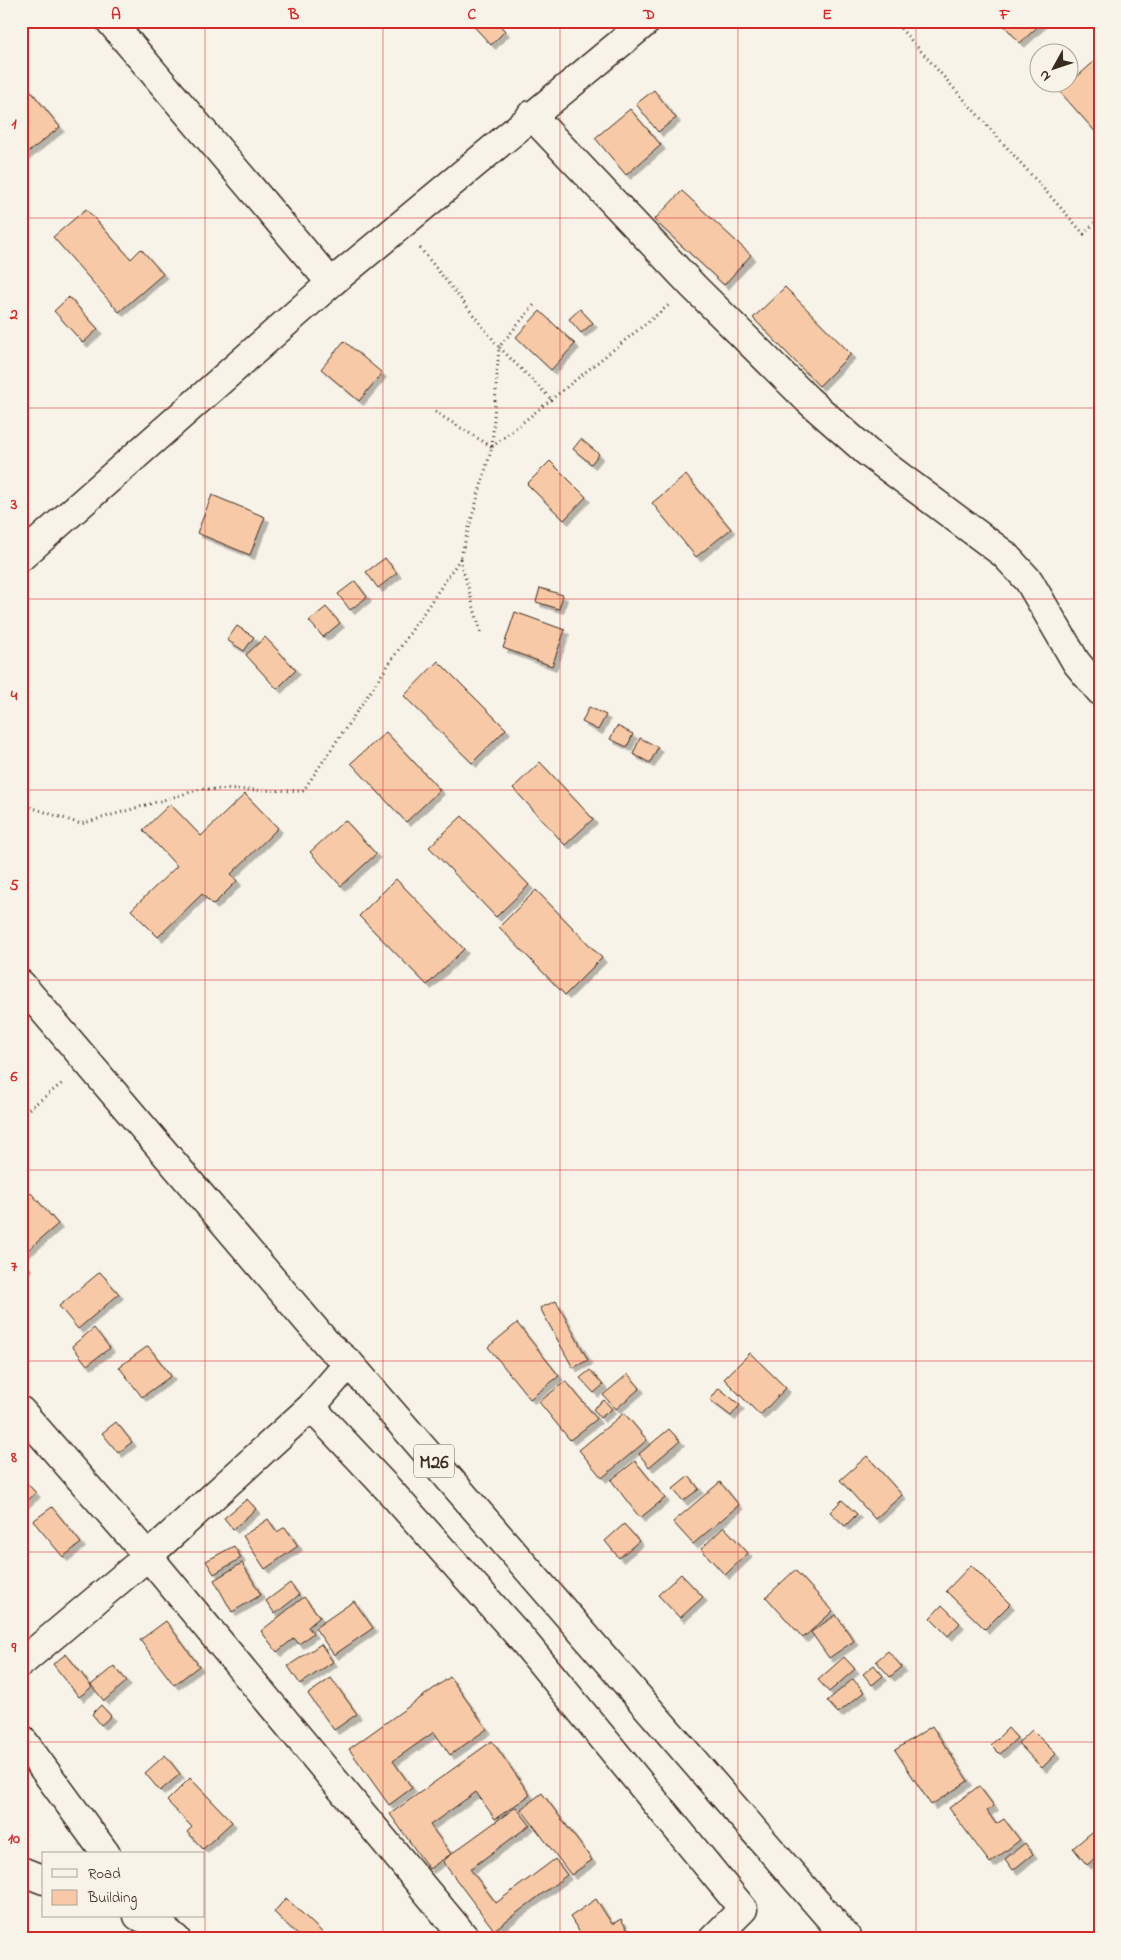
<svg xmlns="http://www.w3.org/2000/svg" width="1121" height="1960" font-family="'Indie Flower',sans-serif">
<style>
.building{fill:#f7c9a6;stroke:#3b2a1e;filter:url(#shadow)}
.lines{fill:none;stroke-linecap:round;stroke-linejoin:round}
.minor-casing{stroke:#3b2a1e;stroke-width:31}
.primary-casing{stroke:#3b2a1e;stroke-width:31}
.path{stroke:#3b2a1e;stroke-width:3;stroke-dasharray:1 4;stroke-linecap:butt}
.minor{stroke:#f7f3e8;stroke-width:28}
.primary{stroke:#f7f3e8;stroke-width:28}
.grid{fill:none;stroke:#d62828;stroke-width:1;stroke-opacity:0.55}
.labels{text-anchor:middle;stroke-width:4;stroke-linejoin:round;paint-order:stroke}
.shield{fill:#f7f3e8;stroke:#73665b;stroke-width:1}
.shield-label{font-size:19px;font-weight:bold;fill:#3b2a1e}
.neatline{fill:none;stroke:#d62828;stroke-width:2}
.grid-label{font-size:16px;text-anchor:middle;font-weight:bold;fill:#d62828}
</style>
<defs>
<filter id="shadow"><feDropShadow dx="4.5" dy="4.5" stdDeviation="0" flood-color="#0004"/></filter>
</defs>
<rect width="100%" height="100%" fill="#f7f3e8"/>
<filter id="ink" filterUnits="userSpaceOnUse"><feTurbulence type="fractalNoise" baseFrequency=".02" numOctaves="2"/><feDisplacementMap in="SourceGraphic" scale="10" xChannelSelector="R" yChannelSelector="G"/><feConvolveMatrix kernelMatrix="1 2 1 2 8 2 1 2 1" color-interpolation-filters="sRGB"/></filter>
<g filter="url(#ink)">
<path class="building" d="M469 21H496L505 31 491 45Z
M1000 21H1044L1020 43Z
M1098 58 1100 60V137L1060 92Z
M21 79 60 127 21 158Z
M654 90 676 118 658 132 636 104Z
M630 109 661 145 626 175 595 138Z
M682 191 751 255 724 285 654 220Z
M86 209 131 259 141 249 163 274 119 312 53 237Z
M785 287 851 354 819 386 753 318Z
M69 297 98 329 83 343 54 311Z
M580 309 593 323 581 333 569 319Z
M540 311 575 344 551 370 516 337Z
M344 341 382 373 359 401 321 369Z
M581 439 599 454 591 464 573 449Z
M550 461 586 497 564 520 527 484Z
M686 475 731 529 696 557 652 503Z
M212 495 265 517 250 555 197 533Z
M385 558 397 573 378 588 366 572Z
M355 581 367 597 350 610 338 594Z
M540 588 563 595 559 609 536 602Z
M326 607 340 623 323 637 309 621Z
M515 612 565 630 552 666 503 648Z
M237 626 254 637 244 651 227 640Z
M265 637 296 670 277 689 246 655Z
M438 661 506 729 472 763 404 696Z
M589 707 606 715 598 730 582 722Z
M617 726 633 734 627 747 610 739Z
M386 732 440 790 406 822 351 763Z
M640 738 658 747 650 763 633 754Z
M540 762 593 819 565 845 513 788Z
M245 794 278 828 231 874 237 881 213 905 202 894 158 937 131 910 177 866 143 830 170 804 201 836Z
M462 816 529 885 496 917 429 847Z
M345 820 376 854 341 886 310 852Z
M396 879 464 949 427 985 359 916Z
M536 890 602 958 565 995 499 927Z
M31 1193 58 1224 21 1256V1201Z
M21 1258 28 1266 21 1272Z
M100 1272 119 1294 78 1329 59 1306Z
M556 1301 588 1360 573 1368 540 1308Z
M517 1323 559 1376 530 1399 488 1347Z
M94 1328 110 1348 87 1365 72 1346Z
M148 1346 171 1376 142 1397 119 1367Z
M750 1353 786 1388 760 1415 724 1379Z
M590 1370 603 1385 594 1393 580 1378Z
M628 1374 640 1388 616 1409 603 1395Z
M566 1381 597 1419 570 1440 539 1402Z
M719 1388 740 1405 731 1416 710 1400Z
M604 1400 612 1409 600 1418 593 1409Z
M624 1413 647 1440 602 1478 579 1450Z
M116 1422 132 1442 118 1453 102 1433Z
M669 1429 680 1441 649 1467 639 1454Z
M867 1456 902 1495 875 1519 840 1480Z
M635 1461 665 1498 640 1518 611 1480Z
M689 1476 699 1489 683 1501 673 1489Z
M21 1477 36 1493 21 1506Z
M720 1482 739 1505 693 1544 673 1522Z
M247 1499 256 1509 233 1529 224 1518Z
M842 1500 857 1514 845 1526 830 1512Z
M52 1507 81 1543 63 1557 33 1521Z
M268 1519 277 1532 285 1527 298 1546 265 1569 243 1536Z
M624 1524 639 1541 619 1558 605 1541Z
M724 1527 748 1553 725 1575 701 1549Z
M234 1546 241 1558 214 1574 206 1561Z
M242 1563 261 1595 232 1612 214 1580Z
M971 1565 1010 1604 985 1629 946 1591Z
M795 1570 833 1611 803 1638 766 1597Z
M681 1574 703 1597 680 1618 658 1595Z
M290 1583 299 1595 275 1614 266 1601Z
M304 1597 320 1617 308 1627 313 1633 299 1644 294 1638 277 1652 261 1631Z
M354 1601 373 1628 334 1655 315 1628Z
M942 1605 960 1623 948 1636 930 1618Z
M836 1615 854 1641 829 1658 811 1632Z
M166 1621 199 1666 174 1685 140 1640Z
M321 1644 333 1662 300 1684 288 1666Z
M888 1651 902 1667 890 1677 876 1661Z
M66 1654 92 1687 79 1697 53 1664Z
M844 1657 855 1669 829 1692 818 1680Z
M874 1665 883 1676 872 1685 863 1674Z
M114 1666 127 1681 104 1701 91 1685Z
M450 1677 487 1729 450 1755 434 1732 393 1761 412 1788 389 1805 349 1749Z
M331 1678 357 1714 334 1730 308 1694Z
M853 1679 864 1692 838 1713 827 1701Z
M101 1705 111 1716 101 1725 92 1714Z
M932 1726 968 1781 931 1805 895 1750Z
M1008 1728 1017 1738 1000 1754 991 1745Z
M1032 1730 1056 1754 1042 1768 1018 1743Z
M492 1741 530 1795 495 1819 476 1792 430 1825 451 1854 429 1869 390 1814Z
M165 1755 180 1774 160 1791 145 1773Z
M190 1778 232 1822 203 1849 187 1832 192 1827 167 1801Z
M979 1786 994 1806 987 1811 996 1824 1004 1819 1020 1840 990 1863 949 1808Z
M542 1793 592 1860 571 1875 521 1809Z
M516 1807 530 1825 470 1869 496 1903 555 1859 567 1875 494 1930 443 1862 451 1854Z
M1092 1832 1100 1841V1854L1087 1865 1073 1848Z
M1025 1843 1033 1854 1013 1870 1005 1859Z
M286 1898 326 1936 323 1939H302L274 1912Z
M596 1899 612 1924 621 1919 633 1939H584L570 1917Z"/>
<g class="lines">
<defs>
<path id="minor" d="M110 21 331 283
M531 115 693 286 808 400 867 452 1004 554 1029 581 1076 662 1100 691
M21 557 331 283 647 21
M311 1407 389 1490 521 1638 743 1909 713 1939
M21 1411 148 1556 466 1939
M21 1663 148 1556 311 1407 349 1363
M21 1738 106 1854
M21 1871 44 1880
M138 1916 158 1924 176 1939"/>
<path id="primary" d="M21 984 329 1346 349 1363 848 1939"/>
</defs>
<use href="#minor" class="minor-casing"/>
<use href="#primary" class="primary-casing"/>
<path class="path" d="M894 21 1084 234 1100 217
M420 248 499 347 534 305
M435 412 492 447 460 559
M492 446 499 347 551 399
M492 447 669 305
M21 804 81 824 201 789 303 791 460 559 481 633
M21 1115 64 1082
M763 1930 771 1939"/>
<use href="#minor" class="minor"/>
<use href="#primary" class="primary"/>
</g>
</g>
<path class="grid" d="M205 21V1939M383 21V1939M560 21V1939M738 21V1939M916 21V1939M21 218H1100M21 408H1100M21 599H1100M21 790H1100M21 980H1100M21 1170H1100M21 1361H1100M21 1552H1100M21 1742H1100"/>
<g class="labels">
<rect class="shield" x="414" y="1444.5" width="40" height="33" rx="4"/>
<g class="shield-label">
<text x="434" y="1468">M26</text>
</g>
</g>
<rect width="1121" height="1960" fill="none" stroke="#f7f3e8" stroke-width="55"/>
<rect x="42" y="1852" width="162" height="65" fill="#f7f3e8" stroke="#aca397"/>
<rect x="52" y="1869" width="25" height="8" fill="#f7f3e8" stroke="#aca397"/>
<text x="88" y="1878" font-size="15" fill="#3b2a1e">Road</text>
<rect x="52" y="1890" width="25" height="15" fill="#f7c9a6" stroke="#aca397"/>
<text x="88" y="1902" font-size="15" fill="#3b2a1e">Building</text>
<g transform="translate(1054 68) rotate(230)"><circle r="24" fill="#f7f3e8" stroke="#aca397"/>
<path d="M0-4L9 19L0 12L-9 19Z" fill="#3b2a1e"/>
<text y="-8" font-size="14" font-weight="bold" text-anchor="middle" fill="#3b2a1e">N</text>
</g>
<rect x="28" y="28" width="1066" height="1904" class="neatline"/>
<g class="grid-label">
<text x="116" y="19">A</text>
<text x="294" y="19">B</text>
<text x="472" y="19">C</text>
<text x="649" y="19">D</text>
<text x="827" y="19">E</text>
<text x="1005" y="19">F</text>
<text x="14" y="128">1</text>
<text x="14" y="319">2</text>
<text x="14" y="509">3</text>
<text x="14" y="700">4</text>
<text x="14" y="890">5</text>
<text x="14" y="1081">6</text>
<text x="14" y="1271">7</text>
<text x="14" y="1462">8</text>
<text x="14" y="1652">9</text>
<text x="14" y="1843">10</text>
</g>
</svg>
